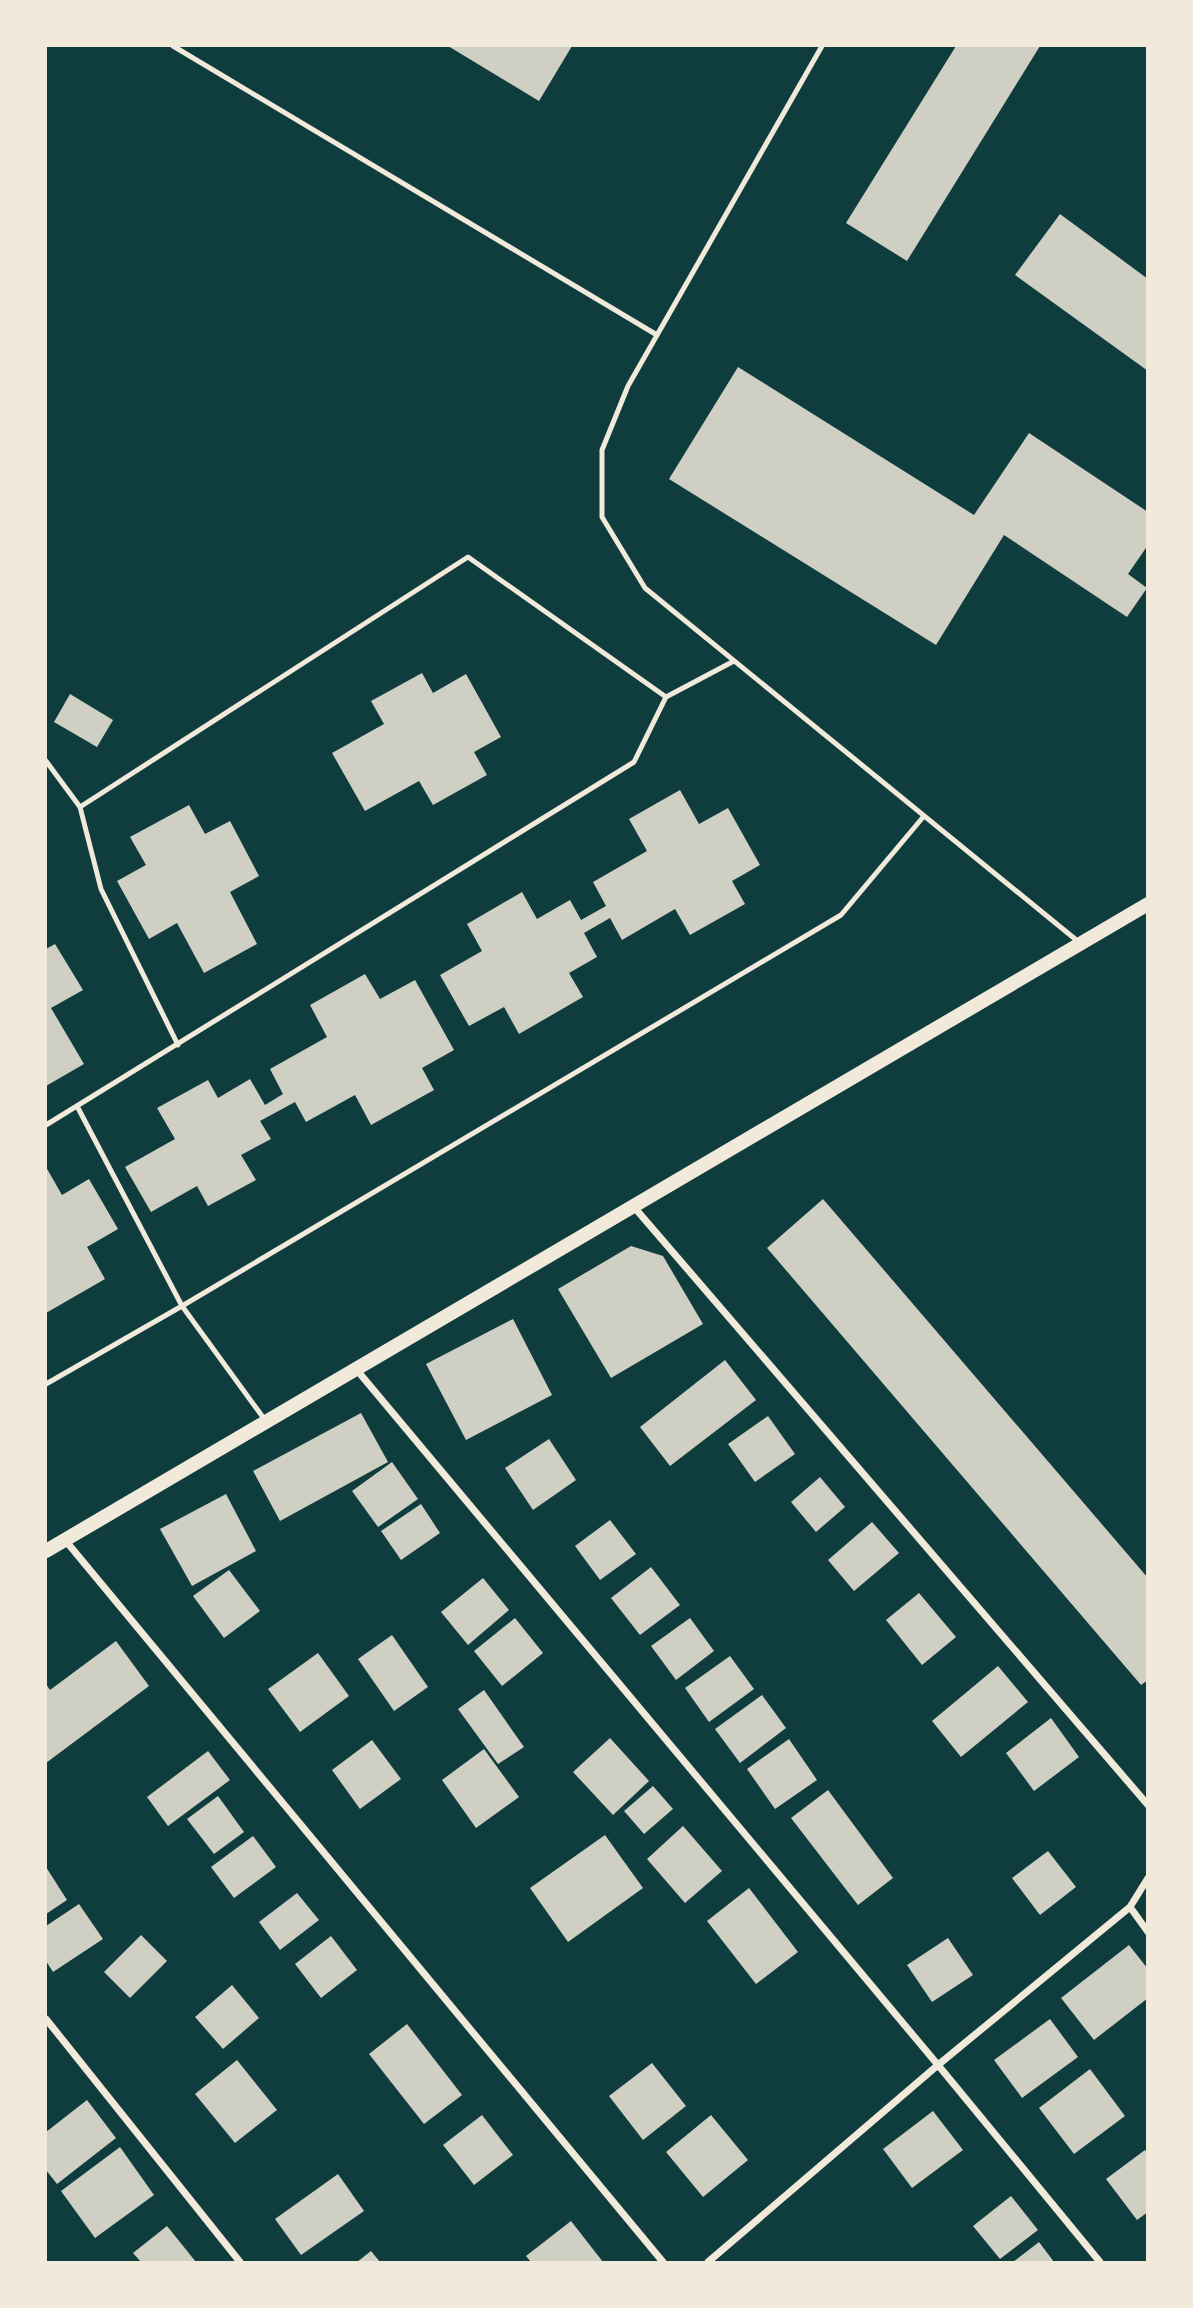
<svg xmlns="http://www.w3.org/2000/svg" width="1193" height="2308" font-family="'Playfair Display',serif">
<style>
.building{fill:#cfcfc3}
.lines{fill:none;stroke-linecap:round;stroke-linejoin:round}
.service{stroke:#f1e9da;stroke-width:5}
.minor{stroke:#f1e9da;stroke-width:7}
.secondary{stroke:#f1e9da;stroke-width:14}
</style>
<rect width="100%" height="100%" fill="#0f3d3e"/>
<path class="building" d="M448 46H572L539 101Z
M956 46H1040L907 261 846 223Z
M1060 214 1148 279V371L1015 275Z
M738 367 974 515 1029 433 1148 512V545L1128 574 1147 588 1127 617 1004 535 936 645 669 479Z
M422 673 433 693 466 674 501 737 474 752 487 775 433 805 419 781 365 811 332 753 384 724 371 701Z
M70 694 113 720 97 747 54 722Z
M680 790 699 824 728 808 760 865 732 881 745 904 690 935 675 909 622 940 610 918 584 933 597 957 569 973 583 997 519 1034 504 1007 469 1026 440 975 482 951 467 924 522 892 537 919 570 900 581 920 606 906 593 882 647 851 629 819Z
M189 805 205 834 230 821 259 876 230 892 257 944 204 973 177 923 149 939 117 881 146 865 130 837Z
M55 944 83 990 51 1008 84 1064 46 1086V949Z
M365 974 380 999 415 980 454 1050 422 1068 434 1090 371 1125 355 1095 306 1122 295 1102 260 1121 271 1139 241 1155 256 1180 208 1206 197 1186 151 1212 125 1167 175 1139 157 1108 208 1080 218 1098 250 1079 265 1105 283 1094 270 1069 327 1037 310 1005Z
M46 1167 62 1195 89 1179 118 1229 87 1247 105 1279 46 1313Z
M823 1199 1148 1578V1680L1141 1685 767 1248Z
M631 1246 663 1256 703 1324 611 1378 558 1289Z
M513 1319 552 1395 466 1440 426 1364Z
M725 1360 756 1400 670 1466 640 1427Z
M361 1413 388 1462 280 1521 253 1471Z
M768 1416 795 1454 755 1482 728 1444Z
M549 1439 576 1480 533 1510 505 1468Z
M392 1462 418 1499 378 1527 352 1491Z
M820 1477 845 1507 816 1532 791 1502Z
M226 1494 256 1551 192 1586 160 1529Z
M421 1504 440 1533 401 1560 381 1531Z
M610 1520 636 1554 600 1580 575 1546Z
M872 1522 899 1553 854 1591 828 1560Z
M651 1567 680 1605 640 1635 611 1598Z
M229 1570 260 1611 224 1638 193 1596Z
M483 1578 509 1610 468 1645 441 1612Z
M919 1593 956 1637 922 1665 886 1620Z
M515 1618 543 1653 502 1686 474 1651Z
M690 1618 714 1651 676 1680 651 1646Z
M392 1635 428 1687 394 1711 358 1659Z
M116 1641 149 1686 46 1763V1684L50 1690Z
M318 1653 349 1696 300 1732 268 1689Z
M730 1656 754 1689 709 1722 685 1688Z
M998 1666 1028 1702 961 1757 932 1721Z
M484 1690 524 1747 498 1764 458 1709Z
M762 1695 786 1728 740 1763 715 1729Z
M1051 1718 1079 1757 1034 1791 1006 1753Z
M610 1738 649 1781 613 1815 573 1772Z
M789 1739 817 1780 775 1809 747 1769Z
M372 1740 401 1779 360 1809 332 1770Z
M484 1749 519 1797 476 1828 442 1780Z
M208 1751 230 1780 168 1826 147 1797Z
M653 1786 673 1809 644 1834 624 1811Z
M828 1790 893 1878 858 1905 791 1818Z
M218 1796 244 1832 214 1854 187 1819Z
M683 1826 722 1871 685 1903 647 1859Z
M605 1835 643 1888 568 1942 530 1888Z
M253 1836 276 1867 234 1898 211 1867Z
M1048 1851 1076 1887 1040 1915 1012 1878Z
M46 1867 67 1900 46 1914Z
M749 1888 798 1952 756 1984 707 1921Z
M297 1893 319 1920 280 1950 259 1922Z
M79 1904 103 1939 53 1972 46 1961V1926Z
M141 1935 167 1961 130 1998 104 1972Z
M331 1936 357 1970 321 1998 295 1964Z
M948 1938 973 1975 932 2002 907 1965Z
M1129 1945 1148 1969V1998L1094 2040 1061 1998Z
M232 1985 259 2018 223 2049 195 2017Z
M1050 2019 1078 2057 1022 2098 994 2060Z
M407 2024 462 2095 424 2124 369 2054Z
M237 2060 277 2110 235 2143 195 2094Z
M652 2063 686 2106 643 2140 609 2096Z
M1090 2069 1125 2116 1074 2154 1039 2108Z
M87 2100 116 2138 57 2184 46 2170V2132Z
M933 2111 963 2150 912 2188 883 2149Z
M482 2115 513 2155 474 2185 443 2145Z
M711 2115 748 2160 703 2197 666 2152Z
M120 2147 154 2195 95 2238 61 2191Z
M1145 2150 1148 2153V2212L1137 2220 1106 2179Z
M338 2174 364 2211 301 2255 275 2219Z
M1011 2196 1038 2230 1000 2259 973 2226Z
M571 2221 603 2262H531L526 2256Z
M167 2226 196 2262H141L133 2253Z
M1039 2242 1054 2262H1013Z
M371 2251 380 2262H357Z"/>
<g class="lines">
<path class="service" d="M173 46 657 335
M822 46 628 386 602 450V517L645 588 1080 943
M46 761 80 807 101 889 178 1045
M80 807 468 557 666 697 734 661
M77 1106 182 1306 265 1420
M46 1125 634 762 666 697
M46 1384 182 1306 841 915 924 816"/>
<path class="minor" d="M634 1207 1148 1805
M356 1369 938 2065 1100 2262
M65 1540 663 2262
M1148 1878 1130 1907 1148 1932
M46 2019 240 2262
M708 2262 938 2065 1130 1907"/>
<path class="secondary" d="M46 1551 1148 904"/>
</g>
<rect width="1193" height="2308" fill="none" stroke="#f1e9da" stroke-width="94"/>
</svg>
